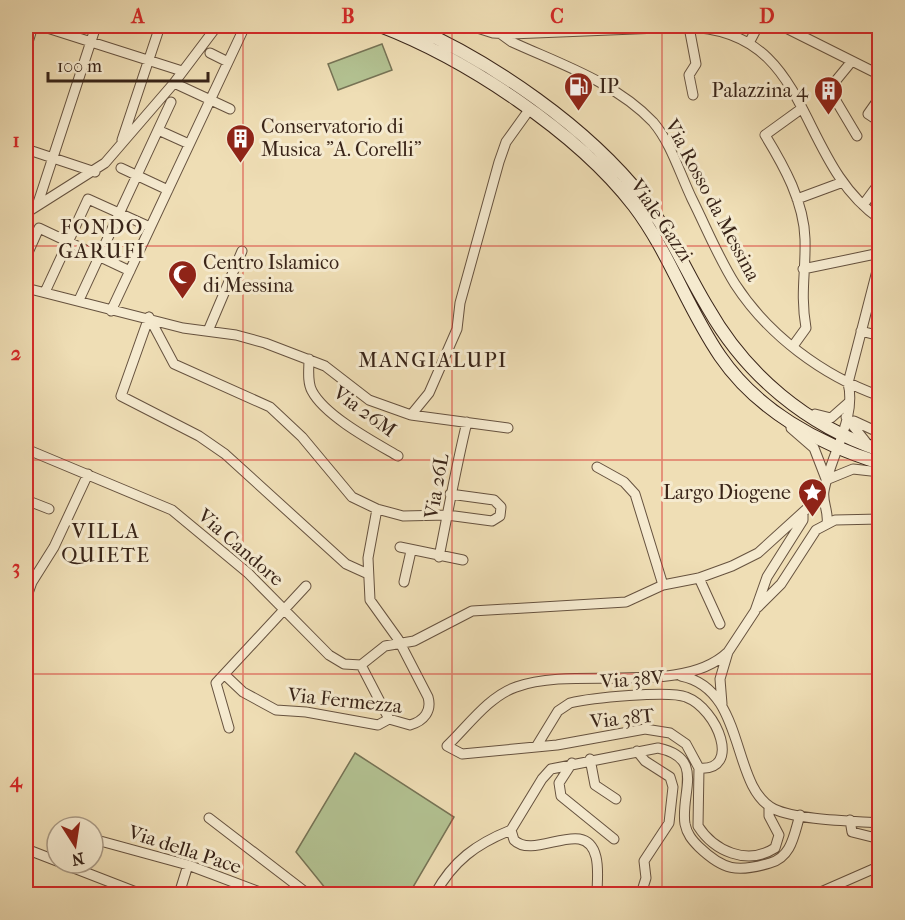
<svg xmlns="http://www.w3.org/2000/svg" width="905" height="920" font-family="'IM FELL French Canon',serif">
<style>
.green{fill:#b3c292;stroke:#767355;stroke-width:1.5}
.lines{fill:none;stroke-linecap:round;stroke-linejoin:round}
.street-casing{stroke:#66523f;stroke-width:11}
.secondary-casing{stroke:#392418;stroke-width:14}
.street{stroke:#f5eacf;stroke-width:9}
.secondary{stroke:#f5eacf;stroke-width:12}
.grid{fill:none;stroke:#d62828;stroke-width:1.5;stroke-opacity:0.55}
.labels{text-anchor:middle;stroke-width:6;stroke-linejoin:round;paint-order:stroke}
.poi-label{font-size:20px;fill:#392418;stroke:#f5eacf;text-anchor:start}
.street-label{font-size:20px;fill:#392418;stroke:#f5eacf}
.neighbourhood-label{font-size:21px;letter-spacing:1.5px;fill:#392418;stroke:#f5eacf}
.neatline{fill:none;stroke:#d62828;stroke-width:2}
.grid-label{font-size:20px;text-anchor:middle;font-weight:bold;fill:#d62828}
</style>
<rect width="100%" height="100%" fill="#efdeb5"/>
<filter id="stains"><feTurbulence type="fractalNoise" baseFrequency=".00333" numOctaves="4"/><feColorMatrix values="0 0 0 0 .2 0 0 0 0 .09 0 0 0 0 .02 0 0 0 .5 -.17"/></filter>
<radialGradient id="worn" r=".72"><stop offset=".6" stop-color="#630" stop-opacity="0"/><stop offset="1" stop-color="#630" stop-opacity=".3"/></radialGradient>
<path class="green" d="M382 44 392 70 338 90 328 64Z
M355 753 454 817 409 894H330L296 852Z"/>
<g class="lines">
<defs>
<path id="street" d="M41 26 182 71
M471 26 493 33 511 34 684 27C814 28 794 160 880 219
M782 26 880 75
M689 27 696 64 689 75 693 95
M501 34 512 42C560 64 615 82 653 122 671 143 680 174 692 199 706 227 718 257 735 284 768 335 823 376 880 396
M749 43 758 26
M26 49 33 26
M210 53 228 62
M852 61 829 89 857 136
M174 83 230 109
M880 97 868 114 880 122
M158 130 189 144
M122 140 160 26
M26 149 95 172
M121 168 168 190
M797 199 843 182
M863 205 880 182
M37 206 96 26
M26 213 105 163 174 83 217 26
M26 257 39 228 130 271
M803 269 880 253
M26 288 183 328 236 335 265 343 325 366 369 400 411 415 508 428
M45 292 88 199 150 227
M79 300 171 102
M111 311 245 26
M149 317 174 364 270 407 302 437 352 497 377 509 403 516 447 515 492 521 500 516 501 507 494 500 450 494
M149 317 121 396 199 436 225 454 346 564 368 574
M208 331 242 251
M861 331 880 336
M793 346 806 328C800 293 806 272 805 239 804 202 784 166 765 135L801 109
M309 359C309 369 307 382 312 391 325 416 374 442 398 456
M815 414 831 418 848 403
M411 415 429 393 457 329 460 303 499 162 506 142 529 110
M846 417 869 446
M854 421 880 433
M791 428 814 448 826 479
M26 449 172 510 248 573 329 655 344 664 361 665
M597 467 624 482 635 494 663 585
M826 480 853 469 880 472
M26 500 49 509
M827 523C829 512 822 502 824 491 830 456 857 418 848 383L880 259
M400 547 463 560
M439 557C448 512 456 467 467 422
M699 578 720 624
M404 582 411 551
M26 599 32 582 54 547 88 474
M758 607 781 584 816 530 835 520 880 519
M728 652C681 697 576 665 516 687 489 696 467 727 447 746L462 754 557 745 645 729 670 733 686 744 699 768 698 826C714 851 747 866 775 848L779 835 769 816V806
M361 665 385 646 414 641 472 611 626 602 663 585 699 578 732 566 758 553 823 494
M361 665 389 719
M225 675 243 692 276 710 306 712 378 725 389 719 410 725C424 721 432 711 428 697L398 639 370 600 368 558 377 509
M681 676C747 689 730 787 774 809 797 820 853 821 880 823
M722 704 720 679 728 652 755 611 767 577 803 520V515
M229 728 216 683 306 586
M536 747 558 711 570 703C590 698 669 690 686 697 718 709 742 772 699 768
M637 751 645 761 670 777 673 787 669 823 644 861 646 878 641 894
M590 759 595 785 616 799
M572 763 559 783 561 796 614 839
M209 818 308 894
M850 820 852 832 880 839
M511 830 542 779 551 769 658 748C706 758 680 793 685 824 687 834 692 840 699 847 723 870 737 873 770 863 792 857 794 834 800 815
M511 830 514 840C535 861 586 815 596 857 599 869 597 883 597 894
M93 839 188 865 265 894
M26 849 57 861
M61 863 141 894
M179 894 188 865
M435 894C453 861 476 844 511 830
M816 894 880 866"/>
<path id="secondary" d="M380 26C466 59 577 132 634 206 669 252 687 308 720 356 757 410 818 444 880 463
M411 26C494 63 587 127 643 198 670 232 686 272 708 308 746 375 807 426 880 450"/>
</defs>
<use href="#street" class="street-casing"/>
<use href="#secondary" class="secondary-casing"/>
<use href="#street" class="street"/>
<use href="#secondary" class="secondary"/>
</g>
<path class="grid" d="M243 26V894M452 26V894M662 26V894M26 246H880M26 460H880M26 674H880"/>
<defs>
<symbol id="fuel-pin" viewBox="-11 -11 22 30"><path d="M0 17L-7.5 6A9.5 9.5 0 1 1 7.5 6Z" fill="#8f2418" stroke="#f5eacf"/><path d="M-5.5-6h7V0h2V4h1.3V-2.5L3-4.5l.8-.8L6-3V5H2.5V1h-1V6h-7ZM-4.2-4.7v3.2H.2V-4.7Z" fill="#fff"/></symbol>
<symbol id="building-pin" viewBox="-11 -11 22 30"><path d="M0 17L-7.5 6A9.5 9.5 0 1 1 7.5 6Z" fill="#8f2418" stroke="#f5eacf"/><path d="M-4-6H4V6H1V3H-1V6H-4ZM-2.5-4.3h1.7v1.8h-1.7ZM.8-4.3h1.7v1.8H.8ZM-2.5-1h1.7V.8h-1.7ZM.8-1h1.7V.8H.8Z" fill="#fff"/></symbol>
<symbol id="mosque-pin" viewBox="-11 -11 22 30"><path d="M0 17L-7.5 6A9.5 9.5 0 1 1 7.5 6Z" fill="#8f2418" stroke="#f5eacf"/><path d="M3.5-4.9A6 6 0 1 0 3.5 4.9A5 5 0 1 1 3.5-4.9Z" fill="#fff"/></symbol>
<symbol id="sight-pin" viewBox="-11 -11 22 30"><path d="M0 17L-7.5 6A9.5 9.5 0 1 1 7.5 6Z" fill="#8f2418" stroke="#f5eacf"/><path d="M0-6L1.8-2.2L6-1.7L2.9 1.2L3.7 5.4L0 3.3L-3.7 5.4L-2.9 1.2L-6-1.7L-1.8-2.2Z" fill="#fff"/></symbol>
</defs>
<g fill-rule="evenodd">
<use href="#fuel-pin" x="562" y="70" width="33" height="45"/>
<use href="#building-pin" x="812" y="74" width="33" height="45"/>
<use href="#building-pin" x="224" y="122" width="33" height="45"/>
<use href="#mosque-pin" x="166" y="258" width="33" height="45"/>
<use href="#sight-pin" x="796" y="476" width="33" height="45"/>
</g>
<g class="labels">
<g class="poi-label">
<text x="599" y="93">IP</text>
<text x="808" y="97" text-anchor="end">Palazzina 4</text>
<text x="261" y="133">Conservatorio di<tspan x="261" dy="23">Musica "A. Corelli"</tspan></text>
<text x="203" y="269">Centro Islamico<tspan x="203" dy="23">di Messina</tspan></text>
<text x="791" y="499" text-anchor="end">Largo Diogene</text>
</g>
<g class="street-label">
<text transform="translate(713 200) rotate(62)" y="7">Via Rosso da Messina</text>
<text transform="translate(662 220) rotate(56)" y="7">Viale Gazzi</text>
<text transform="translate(365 411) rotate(36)" y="7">Via 26M</text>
<text transform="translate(436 486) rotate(-80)" y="7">Via 26L</text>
<text transform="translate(241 547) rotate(41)" y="7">Via Candore</text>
<text transform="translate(632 679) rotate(-4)" y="7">Via 38V</text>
<text transform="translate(345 700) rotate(6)" y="7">Via Fermezza</text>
<text transform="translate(622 718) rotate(-6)" y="7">Via 38T</text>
<text transform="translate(185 849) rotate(18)" y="7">Via della Pace</text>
</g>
<g class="neighbourhood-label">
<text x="102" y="234">FONDO<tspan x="102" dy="24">GARUFI</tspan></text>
<text x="433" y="367">MANGIALUPI</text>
<text x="106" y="538">VILLA<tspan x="106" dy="24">QUIETE</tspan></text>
</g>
</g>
<rect width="905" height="920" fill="none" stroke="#efdeb5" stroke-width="66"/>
<g transform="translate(75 845) rotate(168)"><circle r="28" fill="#f5eacf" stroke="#aa9b86" stroke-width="1.5"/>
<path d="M0-4.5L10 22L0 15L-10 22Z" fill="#8f2418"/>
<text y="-9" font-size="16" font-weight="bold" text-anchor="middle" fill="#392418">N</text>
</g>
<path d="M48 72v9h160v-9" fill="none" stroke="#392418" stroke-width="3"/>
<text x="57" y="72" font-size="18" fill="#392418" stroke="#f5eacf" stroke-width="4.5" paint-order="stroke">100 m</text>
<rect x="33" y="33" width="839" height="854" class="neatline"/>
<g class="grid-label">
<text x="138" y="23">A</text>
<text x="348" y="23">B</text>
<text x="557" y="23">C</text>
<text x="767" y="23">D</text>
<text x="16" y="147">1</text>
<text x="16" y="360">2</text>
<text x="16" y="574">3</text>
<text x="16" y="787">4</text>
</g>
<rect width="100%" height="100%" filter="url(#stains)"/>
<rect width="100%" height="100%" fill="url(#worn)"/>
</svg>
